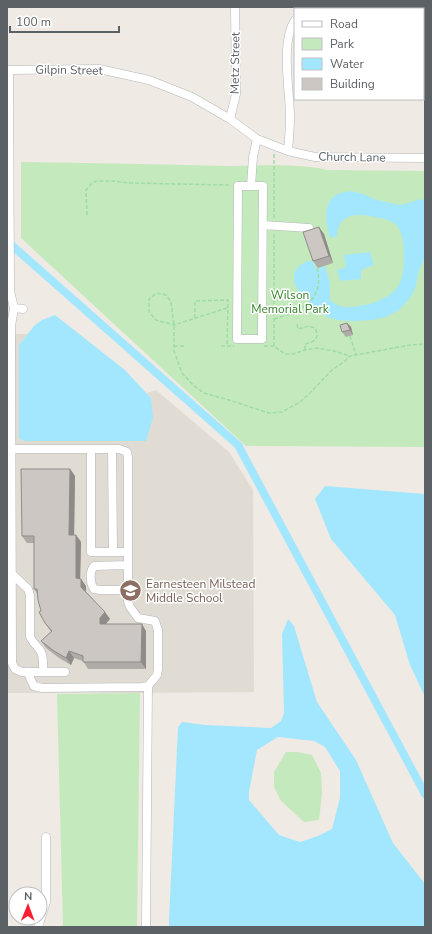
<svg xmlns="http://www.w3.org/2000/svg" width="432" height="934" font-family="'Nunito Sans',sans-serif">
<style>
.education{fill:#e1dcd3}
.green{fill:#c4e9bd}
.water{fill:#a3e7ff;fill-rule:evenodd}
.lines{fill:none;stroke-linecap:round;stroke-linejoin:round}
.canal{stroke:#a3e7ff;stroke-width:8}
.minor-casing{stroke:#b3b7bb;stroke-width:9}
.path{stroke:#9edca4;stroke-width:1.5;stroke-dasharray:4 2;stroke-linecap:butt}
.minor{stroke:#fff;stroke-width:8}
.wall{fill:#afaba7}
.shaded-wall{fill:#8f8b88}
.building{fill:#ccc7c2;stroke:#8f8b88}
.labels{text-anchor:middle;stroke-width:3;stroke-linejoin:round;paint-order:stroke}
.street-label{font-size:12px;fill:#5b6165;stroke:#fff}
.park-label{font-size:12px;fill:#37832c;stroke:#fff}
.education-label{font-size:12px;fill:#785e54;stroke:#fff;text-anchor:start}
</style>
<rect width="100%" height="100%" fill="#efeae3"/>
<path class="education" d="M7 334H28L19 345V438L151 398 147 393 156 390 229 452 253 490 254 692 140 693H7Z"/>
<path class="green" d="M21 162C89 163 158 164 226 166 258 166 296 163 327 170L425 171V447L246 446 21 238Z
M140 693 137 927H63L57 694Z
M286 752H298L312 755 321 773 322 793 319 820 304 822 281 801 274 787V772Z"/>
<path class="water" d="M351 191 363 194 374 199 398 205 405 204 421 199 425 200V257L418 273 416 286 411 297 399 310 386 317 372 320 353 321 337 320 327 317 299 293 294 281V273L299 266 307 261H313L316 269 325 266 330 283V300C333 302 336 305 340 306 348 309 365 305 373 303 383 299 392 295 398 286 406 276 406 237 398 227 393 221 386 219 379 218 361 213 338 211 337 236L330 238C326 224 322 201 338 194 342 192 347 192 351 191Z
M370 252 374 265 361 270V279L340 281 337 270 346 267 344 255Z
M55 315 125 370 151 398 153 418 146 441H24L19 438V345L34 326 42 320Z
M325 486 425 494V697L410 665 395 615 331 539 315 499Z
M288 619 294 626 317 702 356 760 393 843 425 884V927H169V920L178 727 182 722 205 725 271 728 281 721 284 713 282 634ZM278 737 314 741 325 747 340 771V798L332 829 318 836 300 842 279 835 249 800V792L257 750Z"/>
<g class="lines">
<path class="canal" d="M7 241 238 445 425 794"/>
<defs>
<path id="minor" d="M388 7C394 10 401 9 407 7
M304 9 306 7
M7 70 99 69 149 80 192 97 230 119 257 139 288 151 315 157 425 158
M9 70 10 291 14 308 23 309
M230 119 236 94 235 7
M288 151C289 140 290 129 290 117 290 91 280 42 295 20
M238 186H263L262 339H237Z
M251 186 253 157 257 139
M263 225 309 228
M14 308 11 326 12 663 15 669 22 672H65
M12 449H119L127 452 128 458V601L130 607 138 618 155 621 158 630V669L157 675 148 686 142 687 42 688 34 686 31 680 28 672
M91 449V552H128
M112 449 113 552
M12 574 28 589 30 595V636C32 643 38 646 41 652 44 658 43 666 43 672
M128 590H100L94 589C90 583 89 572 94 566L128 565
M38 927 46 902V837
M146 927 148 686"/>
</defs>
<use href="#minor" class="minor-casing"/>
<path class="path" d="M274 154V219
M87 215 86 190 92 183 96 181H112L130 183 229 185
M227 308 174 325 156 320 149 312V299L157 293 166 295 171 302 174 325V351L182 373 193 385 204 393 229 400 269 413 282 412 300 402 311 392 332 370 344 362 350 356 410 345 425 344
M195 318V301L228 300 227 346
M274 319C302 311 327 299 316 264
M297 324 298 329 309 326 315 328C320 339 314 342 305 344V349
M350 336 356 355
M174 346H186
M221 346H234
M264 346H274L285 354H293L305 350 317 348 334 351 350 356
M274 346V232"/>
<use href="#minor" class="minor"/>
</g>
<path class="wall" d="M324 234 333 263 318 268 313 261Z
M347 323 351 327 353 335 346 337 342 332Z
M70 469 75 476 74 535H76L81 542 80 579H81L86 586V592L110 619 105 624 146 631V669H88L83 661 74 658 71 665 59 658 46 648 41 641 51 632 45 623 41 611 38 595 34 589V543H27L22 536Z"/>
<path class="shaded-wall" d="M319 227 324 234 333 263 329 256Z
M347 323 351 327 353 335 350 330Z
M70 469 75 476 74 542 69 535Z
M76 535 81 542 80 585 76 578Z
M81 579 86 586V594L81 587Z
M105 612 110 619 105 625 100 624V618Z
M142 624 146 631V669L141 662Z
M69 651 74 658 71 665 66 658Z"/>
<path class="building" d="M319 227 329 256 313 261 303 232Z
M347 323 350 330 342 332 340 325Z
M21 469H70L69 535H76V578L81 579V587L105 612 100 618V624H142L141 662H83V656L69 651 66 658 54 651 41 641 52 631 45 623 39 612 41 611 38 600 37 589H34V536H22Z"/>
<defs>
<symbol id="school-disc" viewBox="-11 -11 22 22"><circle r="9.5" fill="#8d6e63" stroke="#fff"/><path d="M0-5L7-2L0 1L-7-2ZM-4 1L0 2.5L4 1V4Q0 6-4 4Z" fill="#fff"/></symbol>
</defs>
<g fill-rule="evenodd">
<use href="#school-disc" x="118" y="578" width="25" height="25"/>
</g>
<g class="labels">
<g class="street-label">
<text transform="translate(235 63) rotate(-89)" y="4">Metz Street</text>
<text transform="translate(69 70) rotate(1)" y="4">Gilpin Street</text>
<text transform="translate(352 157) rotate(1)" y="4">Church Lane</text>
</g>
<g class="park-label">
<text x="290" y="299">Wilson<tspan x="290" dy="14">Memorial Park</tspan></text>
</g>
<g class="education-label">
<text x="146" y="588">Earnesteen Milstead<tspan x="146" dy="14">Middle School</tspan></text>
</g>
</g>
<rect width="432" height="934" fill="none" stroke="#5b6165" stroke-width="16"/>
<rect x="294" y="8" width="130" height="92" fill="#ffffff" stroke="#bdc0c1"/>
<rect x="302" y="21" width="20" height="6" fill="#ffffff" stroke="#bdc0c1"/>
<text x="330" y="28" font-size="12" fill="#5b6165">Road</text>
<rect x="302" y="38" width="20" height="12" fill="#c4e9bd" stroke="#bdc0c1"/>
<text x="330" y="48" font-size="12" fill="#5b6165">Park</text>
<rect x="302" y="58" width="20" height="12" fill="#a3e7ff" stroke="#bdc0c1"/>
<text x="330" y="68" font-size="12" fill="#5b6165">Water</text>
<rect x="302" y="78" width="20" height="12" fill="#ccc7c2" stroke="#bdc0c1"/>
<text x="330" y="88" font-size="12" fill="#5b6165">Building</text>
<g transform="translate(28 906) rotate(1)"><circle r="19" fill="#ffffff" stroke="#bdc0c1"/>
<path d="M0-3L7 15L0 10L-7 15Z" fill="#f91f33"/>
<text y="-6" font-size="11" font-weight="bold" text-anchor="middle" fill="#5b6165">N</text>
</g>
<path d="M10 26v6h109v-6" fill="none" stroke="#5b6165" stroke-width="2"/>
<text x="16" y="26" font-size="12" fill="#5b6165" stroke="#ffffff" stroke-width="3" paint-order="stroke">100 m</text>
</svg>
